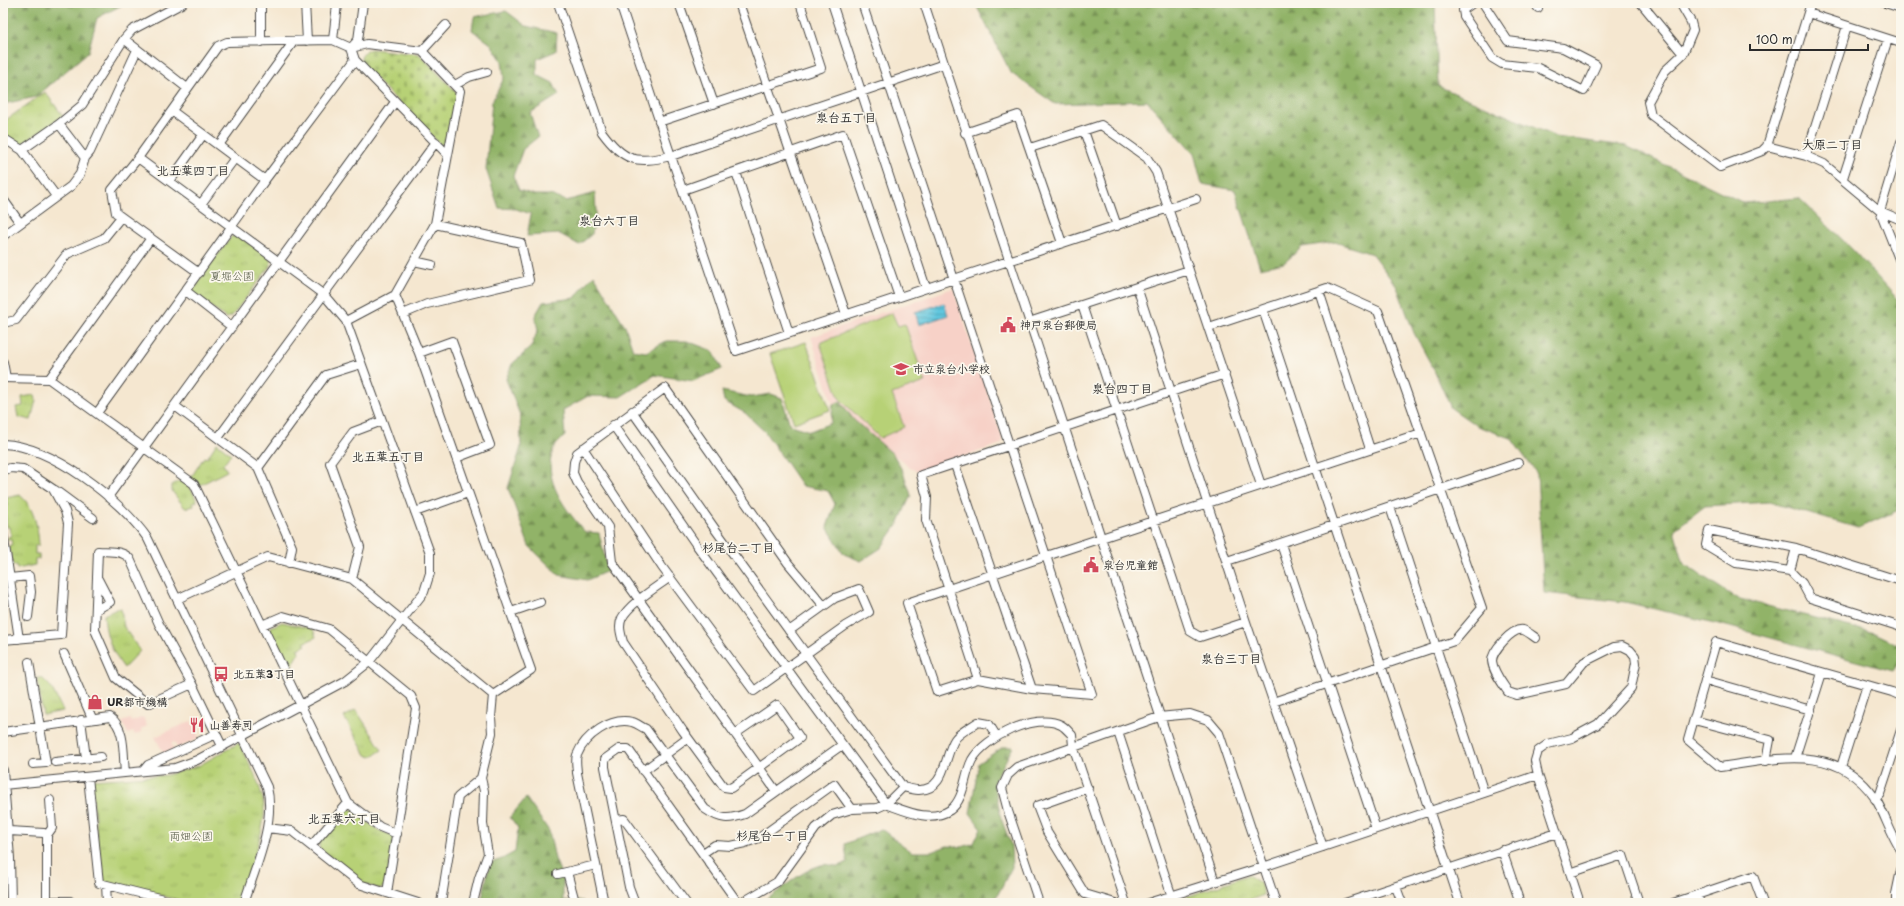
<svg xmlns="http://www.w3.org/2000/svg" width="1904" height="906" font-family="'Playpen Sans','Klee One',sans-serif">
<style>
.built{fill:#f7d1c7}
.grass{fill:#b7d176;stroke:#717e50}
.forest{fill:url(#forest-firs);stroke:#5e6f49}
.cemetery{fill:url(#cemetery-stones);stroke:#717e50}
.park{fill:url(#park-tufts);stroke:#717e50}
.water{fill:url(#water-rules);stroke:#467884}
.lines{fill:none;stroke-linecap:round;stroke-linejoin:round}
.minor-casing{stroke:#494744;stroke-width:10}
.minor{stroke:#fff;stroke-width:8}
.labels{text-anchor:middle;stroke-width:3.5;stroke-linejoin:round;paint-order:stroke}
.park-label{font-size:11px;fill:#4e543e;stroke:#fbf7ec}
.poi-label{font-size:11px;font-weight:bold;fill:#2b2b2b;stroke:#fbf7ec;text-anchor:start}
.neighbourhood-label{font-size:12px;font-weight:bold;fill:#2b2b2b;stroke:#fbf7ec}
</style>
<defs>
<pattern id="forest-firs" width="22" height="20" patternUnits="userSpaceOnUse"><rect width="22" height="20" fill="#91b367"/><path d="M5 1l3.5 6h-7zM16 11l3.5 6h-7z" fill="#779255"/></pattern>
<pattern id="cemetery-stones" width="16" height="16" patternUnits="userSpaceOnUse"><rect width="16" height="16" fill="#b7d176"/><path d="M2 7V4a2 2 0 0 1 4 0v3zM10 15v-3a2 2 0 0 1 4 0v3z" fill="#9eb466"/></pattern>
<pattern id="park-tufts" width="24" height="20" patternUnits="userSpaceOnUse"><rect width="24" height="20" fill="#b7d176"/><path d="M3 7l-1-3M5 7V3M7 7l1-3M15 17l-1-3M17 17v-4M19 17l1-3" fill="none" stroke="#9eb466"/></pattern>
<pattern id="water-rules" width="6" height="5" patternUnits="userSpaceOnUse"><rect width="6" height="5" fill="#60c6de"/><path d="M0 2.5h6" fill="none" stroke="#4fa1b4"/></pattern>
</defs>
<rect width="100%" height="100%" fill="#fbf7ec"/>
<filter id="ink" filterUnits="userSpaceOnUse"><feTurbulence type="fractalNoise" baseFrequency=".025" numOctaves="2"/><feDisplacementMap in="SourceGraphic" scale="8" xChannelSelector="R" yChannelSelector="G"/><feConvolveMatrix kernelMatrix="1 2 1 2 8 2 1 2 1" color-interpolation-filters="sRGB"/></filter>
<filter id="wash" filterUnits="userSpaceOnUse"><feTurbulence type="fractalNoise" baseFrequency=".012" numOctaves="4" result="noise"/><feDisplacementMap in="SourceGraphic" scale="16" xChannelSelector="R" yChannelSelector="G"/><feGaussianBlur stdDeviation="0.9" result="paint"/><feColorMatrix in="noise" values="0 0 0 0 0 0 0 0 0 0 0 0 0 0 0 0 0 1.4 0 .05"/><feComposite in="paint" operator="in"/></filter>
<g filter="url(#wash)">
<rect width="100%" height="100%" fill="#f5e7d0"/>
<path class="built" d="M953 288 1003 440 1001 444 917 472 893 454 854 420 841 402 833 405 811 337Z
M143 717 147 726 141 729 142 732 135 735 133 732 128 734 122 722 130 719 131 722Z
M191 721 199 738 177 748 175 742 171 743 174 750 164 754 155 737Z"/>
<path class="grass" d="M892 313 898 326 905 324 925 382 892 394 904 427 880 438 839 398 820 343Z
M806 342 830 410 794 423 770 354Z"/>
<path class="forest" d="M3 3H126L97 18 88 52 36 97 3 104Z
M975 3H1435L1438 86 1556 137 1626 146 1744 203 1799 198 1852 249 1901 303V509L1858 528 1769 502 1705 506 1674 530 1684 564 1736 598 1874 633 1901 646V659L1893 671 1723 625 1625 602 1544 593 1537 474 1511 438 1477 426 1451 408 1433 368 1414 333 1397 287 1372 254 1335 242 1302 247 1284 263 1260 268 1235 190 1202 184 1194 153 1147 101 1055 104 1011 73Z
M506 11 526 26 557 33 556 51 537 59V75L553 83 559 95 530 113 538 137 523 149 513 176 519 190 534 195H550L566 201 595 193 596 212 592 234 579 245 560 234 527 236 531 214 516 209 499 208 486 169 492 102 504 78 502 61 491 44 472 30 474 17Z
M594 275 625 326 633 350 646 352 666 341H687L713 351 722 369 693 381 655 375 620 397 588 396 563 410 565 436C561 440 555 445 553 450 542 480 566 510 585 532L599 533 608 571 587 580 559 575 529 546 508 488 521 447 520 415 506 379 512 364 531 347 538 330 535 316 543 302 575 298 586 283Z
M722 391 751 397 771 394 782 398 790 425 810 431 831 423 833 405 840 401 854 420 893 454 903 472 911 495 898 524 881 548 861 561 844 554 827 527 835 504 828 491 802 486 765 432 745 413 724 401Z
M1003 747H1013L994 782 1001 818 1011 845 1012 867 997 896 984 903H761C781 891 798 872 821 865 832 862 834 871 847 862L845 844 881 829 912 852H931L947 846 962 847 974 843 981 828 970 813 979 763Z
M526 798 549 831 555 859 563 879V901H583L584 903H481L490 863 502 859 515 852 518 828 510 817Z"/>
<path class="cemetery" d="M371 49 419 54 458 94 448 142 441 145 362 65 361 57 366 51Z"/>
<path class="park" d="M45 92 63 116 23 143 17 144 3 134V122Z
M237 235 270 258 271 265 232 316 226 318 194 294 192 289 231 237Z
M35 395 36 400 31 420 18 417 16 407 23 406 22 397Z
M217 443 231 454 223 464 227 471 198 486 190 479 204 457 207 458Z
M179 481C190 483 193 493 197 501L193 503 194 506 185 508 172 491V485Z
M20 495C34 507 38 527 39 545H35V554H39V559H35V565L17 569 16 565 13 566 9 546 12 545 11 539 8 540V537L11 536 9 527H7L4 507 7 506 6 498Z
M117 609H121L124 627 140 651 124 668C112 653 105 634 104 615Z
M282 622 313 629 316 637 304 643 306 645 298 649 299 653C292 662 290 669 294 681L293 682 269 633 271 627Z
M37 678H42L51 687 63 711 43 715Z
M356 710 382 750 371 757 366 755 344 717Z
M239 743C249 763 261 783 264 806 267 827 246 880 239 903H191L102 881 91 780 167 775 198 766Z
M351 809 378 830 395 836 386 886 380 889 360 883 319 848V842L345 810Z
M1248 875 1260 883 1264 895 1241 903H1187L1186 897Z"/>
<path class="water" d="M944 303 948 315 919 325 915 312Z"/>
</g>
<g filter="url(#ink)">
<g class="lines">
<defs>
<path id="minor" d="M261 3V42
M305 3 307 41
M363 3 358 40 351 48 355 60 448 155
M558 3 602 132C624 162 636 164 671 156L944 64
M620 3 736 351 1196 199
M679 3 714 104
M739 3 846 314
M832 3 926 288
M862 3C939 233 1016 463 1092 694L1032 689 978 679 937 692 907 603C1078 545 1250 488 1421 433
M924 3 1215 882
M1473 3 1463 10 1464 16 1492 58 1502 64 1538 68 1584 91 1596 65 1563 48 1508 41 1483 3
M1535 3 1538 8
M1641 3 1683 54
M1680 3 1691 22 1693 30 1683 54 1665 71 1648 102 1651 115 1720 167 1762 151 1767 146 1811 3
M1885 3 1901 8
M1808 13 1901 43
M124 39 187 88
M333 40 337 4
M422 51 446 25
M455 85 469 77 487 72
M172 111 265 180
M659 122 821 68 800 3
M1084 131 1117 226
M965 133 1018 115 1062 243
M3 138 22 150 59 124 82 105 124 39 132 30 183 3
M1901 142 1880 211 1901 264
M219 145 294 41
M1767 146 1806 156 1824 164 1880 211 1901 220
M1030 148 1101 125 1147 158 1156 172 1261 485
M22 150 56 196
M1806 156 1847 26
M85 158 90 152 137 50
M736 172 789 333
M1843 178 1888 39
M170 181 203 135
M683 190 843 134 899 297
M3 199 20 223
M201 204 235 158
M3 236 71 186 80 174 85 158 59 124
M414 261 432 265
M199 273 116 213 112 190 138 158 218 46 227 42 333 40 351 48 367 44 422 51 460 91 435 224 395 295 419 353 531 670 493 695
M1137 287 1246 622 1323 847
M186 291 232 327
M1319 291 1370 449
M1082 305 1190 631 1200 637 1246 622
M1263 310 1460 903
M403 314 427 304 529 280 521 243 435 224
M346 321 395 295
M1029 322 1189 270
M3 323 16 320 67 254 104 238 121 217
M1209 327 1327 288 1378 311 1482 608 1454 641 1273 702
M419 353 452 341 490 445 456 458
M3 362 6 378
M3 378 49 379 194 484 348 803 380 827 397 834
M49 379 151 238
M175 406 258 468 292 547 289 563
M632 411 715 529 903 787C907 788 913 790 918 790 946 791 944 755 955 739 960 732 971 727 978 722L989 724 997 737
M97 413 265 180 355 60
M613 425 695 543 886 804C906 811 930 823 950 810 965 799 964 775 972 760 985 737 1036 712 1061 725 1065 727 1069 732 1072 735L1073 746 1126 903
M218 438 436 142
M3 444C52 446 121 500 148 539L267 787C276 823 255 868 244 903
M583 448 662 567 754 691 845 626 869 612 859 589 835 598 789 631
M955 465 1032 689
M258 468 326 375 361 364
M3 471 10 468 23 469 53 489 65 511 68 523 61 635 3 640
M55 490 93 518
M108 497 395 102
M1390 507 1484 793
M415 512 468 493
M3 533 19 639
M1281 544 1376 829
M1227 561 1518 463
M1790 571 1796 548
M670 577C657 587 630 603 622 618 618 626 621 634 623 642L683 731 724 787 731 788 800 738 777 705 735 734
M10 578 29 576 31 592 28 617
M352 579 360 547 330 463 353 432 382 421
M1901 581 1796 548 1709 530 1706 545 1736 563 1790 571 1802 583 1810 598 1901 627
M177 599 268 557 352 579 493 695
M96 610 110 602 98 579
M511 612 540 602
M262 625 283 616 329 629 411 696 416 708 387 893
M1536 638C1533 636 1527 631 1523 630 1512 628 1492 651 1492 661 1493 672 1503 684 1508 692L1517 695 1566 684 1584 662 1614 647 1622 646 1630 650 1635 656 1636 663 1631 688 1598 724 1572 738 1548 744 1538 751 1535 761 1538 775 1580 903
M64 654 92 718
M29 662 46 763 33 764
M978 679 926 520 927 497 921 475 1225 374
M1705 680 1811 710
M192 684 148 704 116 678 95 630 98 551C109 552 123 550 130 559L159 624 192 684 222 746
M1901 696 1892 692 1716 642 1688 740 1720 767C1778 759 1836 742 1875 798 1885 814 1890 834 1901 850
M81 720 86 758
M1694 720 1770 740 1766 761
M3 732 110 717C126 728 123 755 125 773
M1118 732 1172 897
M1795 758 1822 673
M55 762 101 757
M1841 767 1867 685
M3 770 10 858 11 903
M143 771 148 765 216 734
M643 771 688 738
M88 777 99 883 179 903
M3 785 175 768 197 760 345 681 369 662 424 592 430 573V553L346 321 324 295 138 158
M1088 788 1037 806 1047 832 1085 894 1115 903
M776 791 612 562 608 527 577 482 573 473 574 462 577 453 665 388 788 563 824 606
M1875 799 1880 794 1901 730
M616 820 624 819 686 903
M267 828 292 831 359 884 418 903
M9 831 44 833 47 835V903
M47 835 52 828 50 800
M312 845 348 803
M1502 850 1520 903
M703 853 715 845 731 846 745 843 759 838 834 784 852 809
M567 872 574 898
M1570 873 1623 855 1639 903
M558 874 596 865
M106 885 107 903
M1396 887 1402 903
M1697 895 1700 903
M47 901H70
M441 903 458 797 481 778 492 733 491 717 493 695
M473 903 479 878 488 854 483 824 484 791 481 778
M604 903 577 773C577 768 575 760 577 755 585 735 611 717 632 722 637 723 641 727 646 729L705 809C721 820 728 820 745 814L842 745
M635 903 629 887 605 767V759L619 749H628L738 903
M741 903 777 882 816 828 832 815 852 809 877 808 886 804 903 787
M1039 903 1008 811 1002 788 1008 775 1017 767 1159 717 1190 714 1208 720 1219 733 1276 903
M1148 903 1263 867 1538 775
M1345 903 1557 833
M1673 903 1753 876 1763 903
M1896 903V894L1901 870"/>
</defs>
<use href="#minor" class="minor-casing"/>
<use href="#minor" class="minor"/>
</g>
</g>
<defs>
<symbol id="civic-bare" viewBox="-9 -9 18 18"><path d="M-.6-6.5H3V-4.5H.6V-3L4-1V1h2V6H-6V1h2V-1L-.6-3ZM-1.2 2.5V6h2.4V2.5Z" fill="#d1495b" stroke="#fbf7ec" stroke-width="2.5" paint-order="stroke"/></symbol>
<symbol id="school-bare" viewBox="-9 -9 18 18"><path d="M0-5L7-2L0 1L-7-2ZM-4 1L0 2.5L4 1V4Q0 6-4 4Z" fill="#d1495b" stroke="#fbf7ec" stroke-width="2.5" paint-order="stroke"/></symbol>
<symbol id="bus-bare" viewBox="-9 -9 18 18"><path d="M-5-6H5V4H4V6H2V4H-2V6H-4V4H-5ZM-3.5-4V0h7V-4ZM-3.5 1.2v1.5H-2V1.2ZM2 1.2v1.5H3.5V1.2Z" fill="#d1495b" stroke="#fbf7ec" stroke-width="2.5" paint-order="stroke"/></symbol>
<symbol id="shop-bare" viewBox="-9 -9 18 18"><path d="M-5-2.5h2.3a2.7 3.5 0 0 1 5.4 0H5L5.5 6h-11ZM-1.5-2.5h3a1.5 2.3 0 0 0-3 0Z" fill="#d1495b" stroke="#fbf7ec" stroke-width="2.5" paint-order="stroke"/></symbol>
<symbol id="restaurant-bare" viewBox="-9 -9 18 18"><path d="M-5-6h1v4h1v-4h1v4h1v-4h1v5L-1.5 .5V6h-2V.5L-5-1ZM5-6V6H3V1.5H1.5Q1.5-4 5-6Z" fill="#d1495b" stroke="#fbf7ec" stroke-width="2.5" paint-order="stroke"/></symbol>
</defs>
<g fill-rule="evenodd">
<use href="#civic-bare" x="997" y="314" width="22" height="22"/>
<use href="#school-bare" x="890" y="358" width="22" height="22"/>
<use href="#civic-bare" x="1080" y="554" width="22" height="22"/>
<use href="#bus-bare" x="210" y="663" width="22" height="22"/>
<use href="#shop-bare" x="84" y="691" width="22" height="22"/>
<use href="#restaurant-bare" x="186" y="714" width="22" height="22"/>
</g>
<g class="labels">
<g class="park-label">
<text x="232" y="280">夏堀公園</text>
<text x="191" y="840">両畑公園</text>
</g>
<g class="poi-label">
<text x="1020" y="329">神戸泉台郵便局</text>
<text x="913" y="373">市立泉台小学校</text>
<text x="1103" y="569">泉台児童館</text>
<text x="233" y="678">北五葉3丁目</text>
<text x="107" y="706">UR都市機構</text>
<text x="209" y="729">山善寿司</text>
</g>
<g class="neighbourhood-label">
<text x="846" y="122">泉台五丁目</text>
<text x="1832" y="149">大原二丁目</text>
<text x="193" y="175">北五葉四丁目</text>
<text x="609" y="225">泉台六丁目</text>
<text x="1122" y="393">泉台四丁目</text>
<text x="388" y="461">北五葉五丁目</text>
<text x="738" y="552">杉尾台二丁目</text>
<text x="1231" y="663">泉台三丁目</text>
<text x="344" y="823">北五葉六丁目</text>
<text x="772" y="840">杉尾台一丁目</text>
</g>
</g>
<rect width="1904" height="906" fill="none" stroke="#fbf7ec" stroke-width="16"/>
<path d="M1750 44v6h118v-6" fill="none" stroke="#2b2b2b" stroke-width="2"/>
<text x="1756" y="44" font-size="12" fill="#2b2b2b" stroke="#fbf7ec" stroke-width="3" paint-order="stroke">100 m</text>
</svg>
